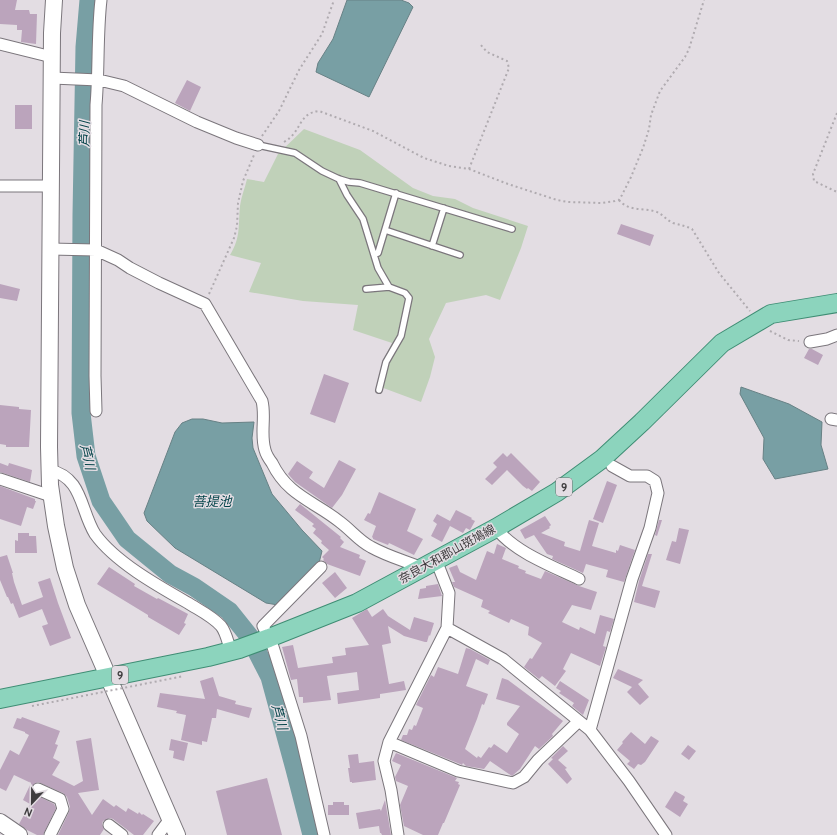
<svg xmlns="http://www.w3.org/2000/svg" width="837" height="835" font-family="Cabin,'Noto Sans JP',sans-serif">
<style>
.green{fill:#c0d1b9}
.water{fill:#789fa4;stroke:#678185}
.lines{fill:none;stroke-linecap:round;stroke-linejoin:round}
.river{stroke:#789fa4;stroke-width:19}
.building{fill:#bba4bc}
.lane-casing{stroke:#7b767c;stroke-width:8}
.street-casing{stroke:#7b767c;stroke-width:13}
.secondary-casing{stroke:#7b767c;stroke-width:18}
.primary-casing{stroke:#3f8d74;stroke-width:20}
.path{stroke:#b0abb0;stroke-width:2;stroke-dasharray:2 3;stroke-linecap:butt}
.lane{stroke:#fff;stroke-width:5.5}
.street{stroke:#fff;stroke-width:11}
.secondary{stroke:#fff;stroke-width:16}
.primary{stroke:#8cd4bd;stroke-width:18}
.path-bridge{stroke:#b0abb0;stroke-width:2;stroke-dasharray:2 3;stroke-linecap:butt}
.labels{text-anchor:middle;stroke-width:3;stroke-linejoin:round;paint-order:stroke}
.shield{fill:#e3dde3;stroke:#706c70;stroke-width:1}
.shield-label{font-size:11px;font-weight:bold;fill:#3e3c3e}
.street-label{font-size:12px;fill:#3e3c3e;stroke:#e3dde3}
.water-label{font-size:13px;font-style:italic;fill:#004147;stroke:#e3dde3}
</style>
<rect width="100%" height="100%" fill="#e3dde3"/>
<path class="green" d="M304 129 360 150 413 188 433 196 455 199 473 208 528 226 521 248 500 300 486 295 446 303 429 339 435 357 430 377 421 402 378 386 383 361 392 343 353 330 358 305 303 301 249 292 261 263 230 255C241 237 238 226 240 206 241 197 245 188 247 179L264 182 278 154Z"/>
<path class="water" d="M347 0H401L409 3 413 7 369 97 316 72 318 63 333 39Z
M741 387 789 404 822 422 821 445 828 469 775 479 763 459 764 438 740 394Z
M192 419H203L222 423 254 422 252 438 253 448 272 494 302 530 322 551 319 563 278 605 266 603 175 548 147 521 144 513 175 432 182 423Z"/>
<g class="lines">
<path class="river" d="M89 0 85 47 82 215 81 413 86 456 101 501 127 539 170 574 194 587 229 611 249 636 270 677 295 769 312 835"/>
</g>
<path class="building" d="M0 0H17L15 10H29L30 14H37L36 44 21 42 22 30H17V25L0 24Z
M187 80 201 87 190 111 175 103Z
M15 105H32V129H15Z
M621 224 654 235 650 246 617 234Z
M0 284 20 289 17 301 0 298Z
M809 349H812L823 355 818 365 804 358Z
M324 374 349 383 335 423 310 414Z
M0 405 19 407V409L31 410 29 447H6V445L0 444Z
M503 453 507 457 511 453 540 482 532 491 528 488 527 489 523 486 507 470 492 485 485 479 497 467 493 463Z
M339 460 356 469 342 495 332 508 295 482 288 474 297 461 313 472 309 478 324 488Z
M0 463 8 466 9 463 32 470 30 482 0 472Z
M607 481 617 485 603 523 593 519Z
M0 486 35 499V501H36L33 509 27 507 21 526 0 519Z
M379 492 416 509 407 531 423 539 414 555 389 543 388 545 373 539V538L372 537 376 526 364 520 368 513 370 514Z
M300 504 341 537 340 538 344 542 340 547 360 555 359 558 366 561 360 576 327 564 323 560 324 559 322 557 329 550 321 543 322 541 313 533 316 529 312 526 314 524 295 510Z
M456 510 472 518 471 519 475 521 470 530 466 528 463 533 450 526 442 542 431 536 437 524 433 521 437 514 450 521Z
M545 516 551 525 549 527 550 528 541 533 565 542 564 546 580 551 589 520 599 523 592 546 616 553V550L618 551 620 545 635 550 624 582 606 577 608 570 586 564 583 573 552 559 553 556 547 554 534 535 525 539 520 530Z
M659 520H662L657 536 655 535Z
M679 528 689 530 680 564 666 560 672 541 676 542Z
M18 533H29V536H36L37 553H15V540L18 541Z
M497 544 506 548 502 559 519 566 518 568 526 571 525 573 541 579 545 571 579 586 597 592 591 610 572 605 562 622 579 630 580 627 595 634 600 615 614 619 610 632 607 631 603 646 606 647 600 666 571 653 563 669 566 671 555 686 542 676 539 679 524 667 530 658 532 659 542 643 528 635 529 627 511 619 509 623 488 613 490 611 481 607 483 600 454 587 452 582H455L449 568 457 565 460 572 476 580 487 551 494 554Z
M648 554H652L642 586 660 591 655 608 634 602 639 581Z
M7 555 13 573H12L14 582 22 605 43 597 38 582 50 578 58 603 71 638 50 646 42 626 48 624 42 609 19 618 13 603 11 604 8 597H7L0 580V557Z
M109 567 135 584 134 586 157 599 158 598 188 614 184 623 186 624 179 635 148 617V615L97 584Z
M335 572 347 588 335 598 322 583Z
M438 584 442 596 418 599 420 589 426 588V586Z
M367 609 372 617 383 609 388 616 410 630 414 617 434 623 430 636 429 635 427 642H425L404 636 388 626 391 643 382 645 389 684 404 681 406 690 380 694V698L338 704 337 693 359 690 357 672 327 676 331 700 303 703V697H299L297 679 291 680 282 647 293 645 298 668 333 663 332 657 346 655 345 648 369 645 352 618Z
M466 648 470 649 490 660 488 665 476 659 466 686 488 694 484 705 482 704 477 719 465 749 477 758 478 756 481 758 489 747 491 748 494 744 507 753 519 734 507 725V723L520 706 496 699 502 678 508 680 563 721 552 734 553 736 539 749 535 746 520 769 512 776 490 761 484 769 466 766 463 763 462 765 460 764 401 740 403 735H407L409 729 412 730 414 725 416 726 423 708 416 705 431 675 434 677 438 667 458 674Z
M618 669 643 680 638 684 649 697 640 705 627 692 632 687 613 678Z
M213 677 219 696 236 701 235 704 252 708 249 718 217 709 216 718H212L207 742 202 741V745L181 740 186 715 176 713 177 711 157 707 160 693 205 699 200 681Z
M560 681 589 700 583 715 572 706 574 703 559 693 561 691 556 688Z
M22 717 60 731 55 744 58 745 53 758 60 762 52 775 74 786 83 781 76 741 91 738 99 790 78 793 92 815 103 799 114 807 116 805 126 812 128 808 138 814 139 812 142 815 143 814 154 821 143 835H134L113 819 110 818 103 821 102 824 104 829 100 835H58L69 812 70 807 67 797 63 793 38 782 32 786V793L54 804 56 808 43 835H37L27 830 19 824 30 804 23 800 31 783 14 775 6 791 0 788V770L10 750 19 755 29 735 25 733V732L13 728 17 718 21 719Z
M631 732 645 744 651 736 659 741 645 762 641 765 638 764 634 769 627 764 630 761 617 750 623 743 622 742Z
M171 739 188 743 184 761 173 758 174 751 169 750Z
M688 745 696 751 689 760 681 754Z
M563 746 568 751 558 760 567 768 565 769 572 779 567 784 548 764 553 759 551 758Z
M396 753 457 778 455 781 459 782 458 784 460 785 444 823H443L438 835H423L404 826 400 805 408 786 396 781 395 777 401 765 392 761Z
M358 754 359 763 374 761 376 780 352 783V782H350L348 768H350L348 755Z
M267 778 282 835H227L216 791Z
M675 791 684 796 685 797 683 801 688 804 680 817 665 807Z
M385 800 391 835H382L381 833H380L379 826 359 829 356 813 380 809 381 811Z
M333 802H344V805H349V815H328V805H333Z"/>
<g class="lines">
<defs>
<path id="lane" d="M258 145 295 153 322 171 339 179 349 182 360 183 512 229
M339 179 347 195 363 219 378 268 389 287 405 293 409 298 401 336 386 362 379 390
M385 230 460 255
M432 246 444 208
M374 254 378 253 396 193
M366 289 389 287"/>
<path id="street" d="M0 44 52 57
M52 78 99 80 124 86 197 122 236 138 258 145
M0 186H51
M50 249 96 250 118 260 130 268 159 283 205 304 262 401C266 417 260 434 265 450 266 454 269 459 272 463 288 496 314 501 340 522 351 530 359 541 371 547 387 556 405 561 422 568
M810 342 827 339 837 335
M96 411 95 376 96 105C99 70 97 35 101 0
M831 419 837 420
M49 470C83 477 80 510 95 534 115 562 158 586 188 603 199 610 212 616 221 626 226 632 228 643 231 651
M0 479 51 496
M496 528C514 552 552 566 579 579
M321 567 263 626 273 647 301 736 324 835
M447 628 503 659 590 730 629 781 666 835
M590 730 632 579 650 528 658 493 655 481 647 476H630L612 466
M389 742 458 771 513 783 524 777 538 760 579 721
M38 789 60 799 63 809 50 835
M109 825 122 835
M158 835 170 819
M398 835 391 790 384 761 389 742 447 628 449 593 436 560"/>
<path id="secondary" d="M54 0 52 33 49 447 50 485 56 526 65 568 77 605 177 835
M0 822 19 835"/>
<path id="primary" d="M0 699 208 657 239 649 269 638 357 603 496 528 557 492 602 459 642 422 722 343 771 314 837 303"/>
</defs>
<use href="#lane" class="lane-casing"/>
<use href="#street" class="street-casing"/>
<use href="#secondary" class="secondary-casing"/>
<use href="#primary" class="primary-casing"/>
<path class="path" d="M837 113 813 174 814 181 837 192
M262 136 279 111 299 70 322 34 334 0
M284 142C302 132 298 113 319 111L373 131 424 158 449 166 469 169 508 184 557 200 568 202 601 203 615 201 619 200 622 195 631 177 643 148 649 129 651 115 660 91 685 57 689 49 704 0
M469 169 509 68 507 61 487 52 480 44
M619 200C628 211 642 208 654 211 662 213 666 220 673 223 680 225 686 226 692 229L719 273 750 311
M209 294 234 238 237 226 238 203 243 181 254 155
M770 331 788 340 799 341"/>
<use href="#lane" class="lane"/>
<use href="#street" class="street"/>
<use href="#secondary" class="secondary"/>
<use href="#primary" class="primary"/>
<path class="path-bridge" d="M32 706 184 676"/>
</g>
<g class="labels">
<g class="shield">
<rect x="556" y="478" width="16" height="18" rx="3"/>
<rect x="112" y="666" width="16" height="18" rx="3"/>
</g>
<g class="shield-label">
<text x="564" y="491">9</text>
<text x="120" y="679">9</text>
</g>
<g class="street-label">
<text transform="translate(447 554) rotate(-29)" y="4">奈良大和郡山斑鳩線</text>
</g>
<g class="water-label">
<text transform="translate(84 134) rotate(-89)" y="5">芦川</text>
<text transform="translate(88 457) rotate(77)" y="5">芦川</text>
<text x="212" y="506">菩提池</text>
<text transform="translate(280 717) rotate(75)" y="5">芦川</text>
</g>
</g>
<g transform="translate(32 803) rotate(202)" stroke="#e3dde3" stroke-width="3" paint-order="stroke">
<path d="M0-3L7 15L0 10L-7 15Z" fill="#3e3c3e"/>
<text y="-6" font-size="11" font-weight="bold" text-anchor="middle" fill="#3e3c3e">N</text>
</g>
</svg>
